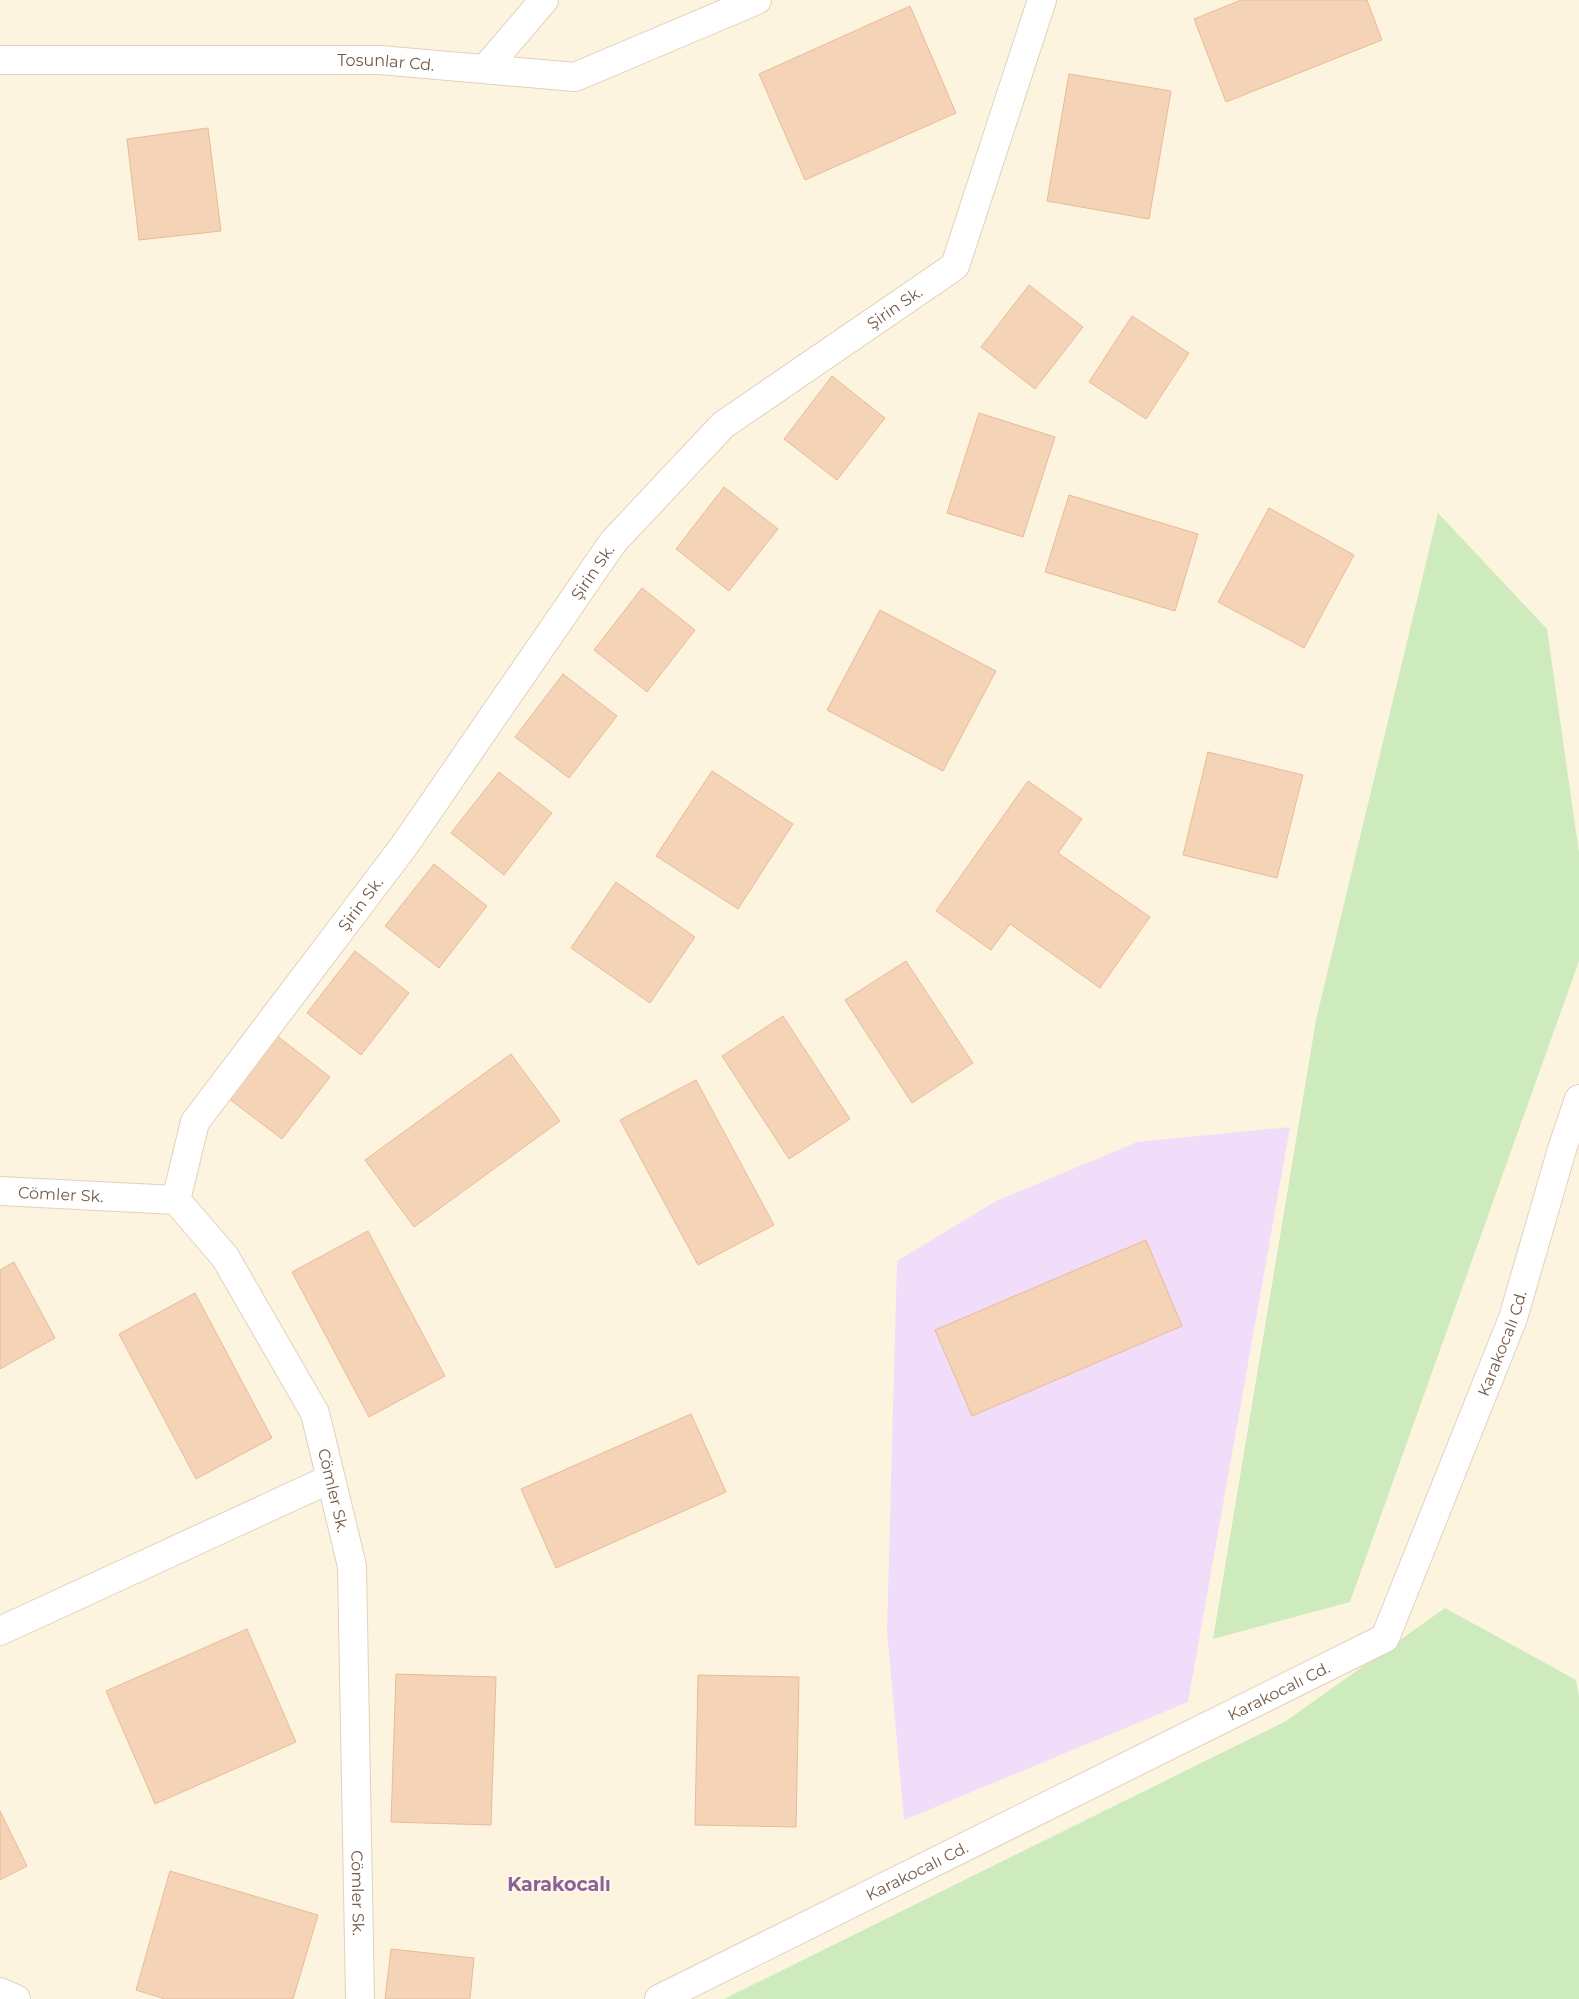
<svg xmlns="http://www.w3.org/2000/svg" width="1579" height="1999" font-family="Montserrat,sans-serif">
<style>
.education{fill:#f1ddf9}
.green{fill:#ceebbe}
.building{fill:#f4d3b7;stroke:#e8bb96}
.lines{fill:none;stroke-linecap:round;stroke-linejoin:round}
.street-casing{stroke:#e2d0bc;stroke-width:30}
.street{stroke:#fff;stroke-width:28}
.labels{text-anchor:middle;stroke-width:4;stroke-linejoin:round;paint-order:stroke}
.street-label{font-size:16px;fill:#755a46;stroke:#fff7e8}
.quarter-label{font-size:19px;font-weight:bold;fill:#8a6199;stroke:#fff7e8}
</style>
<rect width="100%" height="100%" fill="#fdf4e0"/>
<path class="education" d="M1290 1127 1188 1702 904 1820 887 1631 897 1261 996 1201 1137 1142Z"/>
<path class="green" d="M1438 513 1547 629 1579 853V961L1350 1602 1213 1639 1316 1020Z
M1445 1608 1576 1680 1579 1697V1999H724L1286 1721Z"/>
<path class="building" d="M1241 0H1367L1382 40 1226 102 1194 19Z
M910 6 956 113 805 180 759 74Z
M1069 74 1171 91 1149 219 1047 201Z
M208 128 221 231 139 240 127 139Z
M1029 285 1083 327 1035 389 981 347Z
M1132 316 1189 353 1146 419 1089 382Z
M832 376 885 418 837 480 784 439Z
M979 413 1055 437 1023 537 947 513Z
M724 487 778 529 729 591 676 549Z
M1069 495 1198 534 1175 611 1045 572Z
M1269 508 1354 555 1304 648 1218 602Z
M642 588 695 630 647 692 594 650Z
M880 610 996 671 943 771 827 710Z
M563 674 617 716 569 778 515 737Z
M1208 752 1303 775 1277 878 1183 855Z
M712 771 793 824 738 909 656 856Z
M499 772 552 813 504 875 451 833Z
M1028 781 1082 819 1058 853 1150 917 1100 988 1010 924 991 950 936 911Z
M434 864 487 906 439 968 385 926Z
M616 882 695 937 650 1003 571 948Z
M355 951 409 993 361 1055 307 1013Z
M906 961 973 1063 912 1103 845 1000Z
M783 1016 850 1119 789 1159 722 1056Z
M276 1035 330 1077 282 1139 228 1098Z
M511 1054 560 1121 414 1227 365 1160Z
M696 1080 774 1225 698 1265 620 1120Z
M368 1231 445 1376 369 1417 292 1272Z
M1146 1240 1182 1326 972 1416 935 1330Z
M14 1262 55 1338 0 1369V1270Z
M195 1293 272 1438 196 1479 119 1334Z
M691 1414 726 1492 556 1568 521 1489Z
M247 1629 296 1742 155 1804 106 1691Z
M396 1674 496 1677 491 1825 391 1822Z
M698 1675 799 1677 796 1827 695 1825Z
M0 1811 27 1866 0 1880Z
M170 1871 318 1915 293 1999H165L136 1990Z
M391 1949 474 1958 470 1999H385Z"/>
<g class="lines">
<defs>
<g id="street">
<path id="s1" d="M0 60H380L575 77 757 0"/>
<path d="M485 69 544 0"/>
<path id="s2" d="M0 1191 176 1200 225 1257 315 1413 352 1566 360 1999"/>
<path id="s3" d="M176 1200 195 1122 404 846 613 542 723 425 955 266 1042 0"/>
<path d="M0 1631 330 1479"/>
<path d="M0 1992 16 1999"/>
<path id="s4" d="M659 1999 1385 1638 1513 1318 1563 1146 1579 1099"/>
</g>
</defs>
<use href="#street" class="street-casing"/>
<use href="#street" class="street"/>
</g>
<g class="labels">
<g class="street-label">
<text dy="6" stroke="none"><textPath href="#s1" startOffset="386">Tosunlar Cd.</textPath></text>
<text dy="6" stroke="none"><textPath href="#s3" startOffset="1164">Şirin Sk.</textPath></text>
<text dy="6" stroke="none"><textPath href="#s3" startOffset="759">Şirin Sk.</textPath></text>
<text dy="6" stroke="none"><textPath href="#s3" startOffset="354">Şirin Sk.</textPath></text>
<text dy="6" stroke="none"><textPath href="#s2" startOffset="61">Cömler Sk.</textPath></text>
<text dy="6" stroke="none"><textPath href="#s4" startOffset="1128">Karakocalı Cd.</textPath></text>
<text dy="6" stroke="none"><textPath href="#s2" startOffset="511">Cömler Sk.</textPath></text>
<text dy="6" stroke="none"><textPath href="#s4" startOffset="692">Karakocalı Cd.</textPath></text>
<text dy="6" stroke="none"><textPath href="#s4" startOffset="288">Karakocalı Cd.</textPath></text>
<text dy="6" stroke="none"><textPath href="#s2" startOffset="916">Cömler Sk.</textPath></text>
</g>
<g class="quarter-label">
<text x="559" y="1891">Karakocalı</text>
</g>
</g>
</svg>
